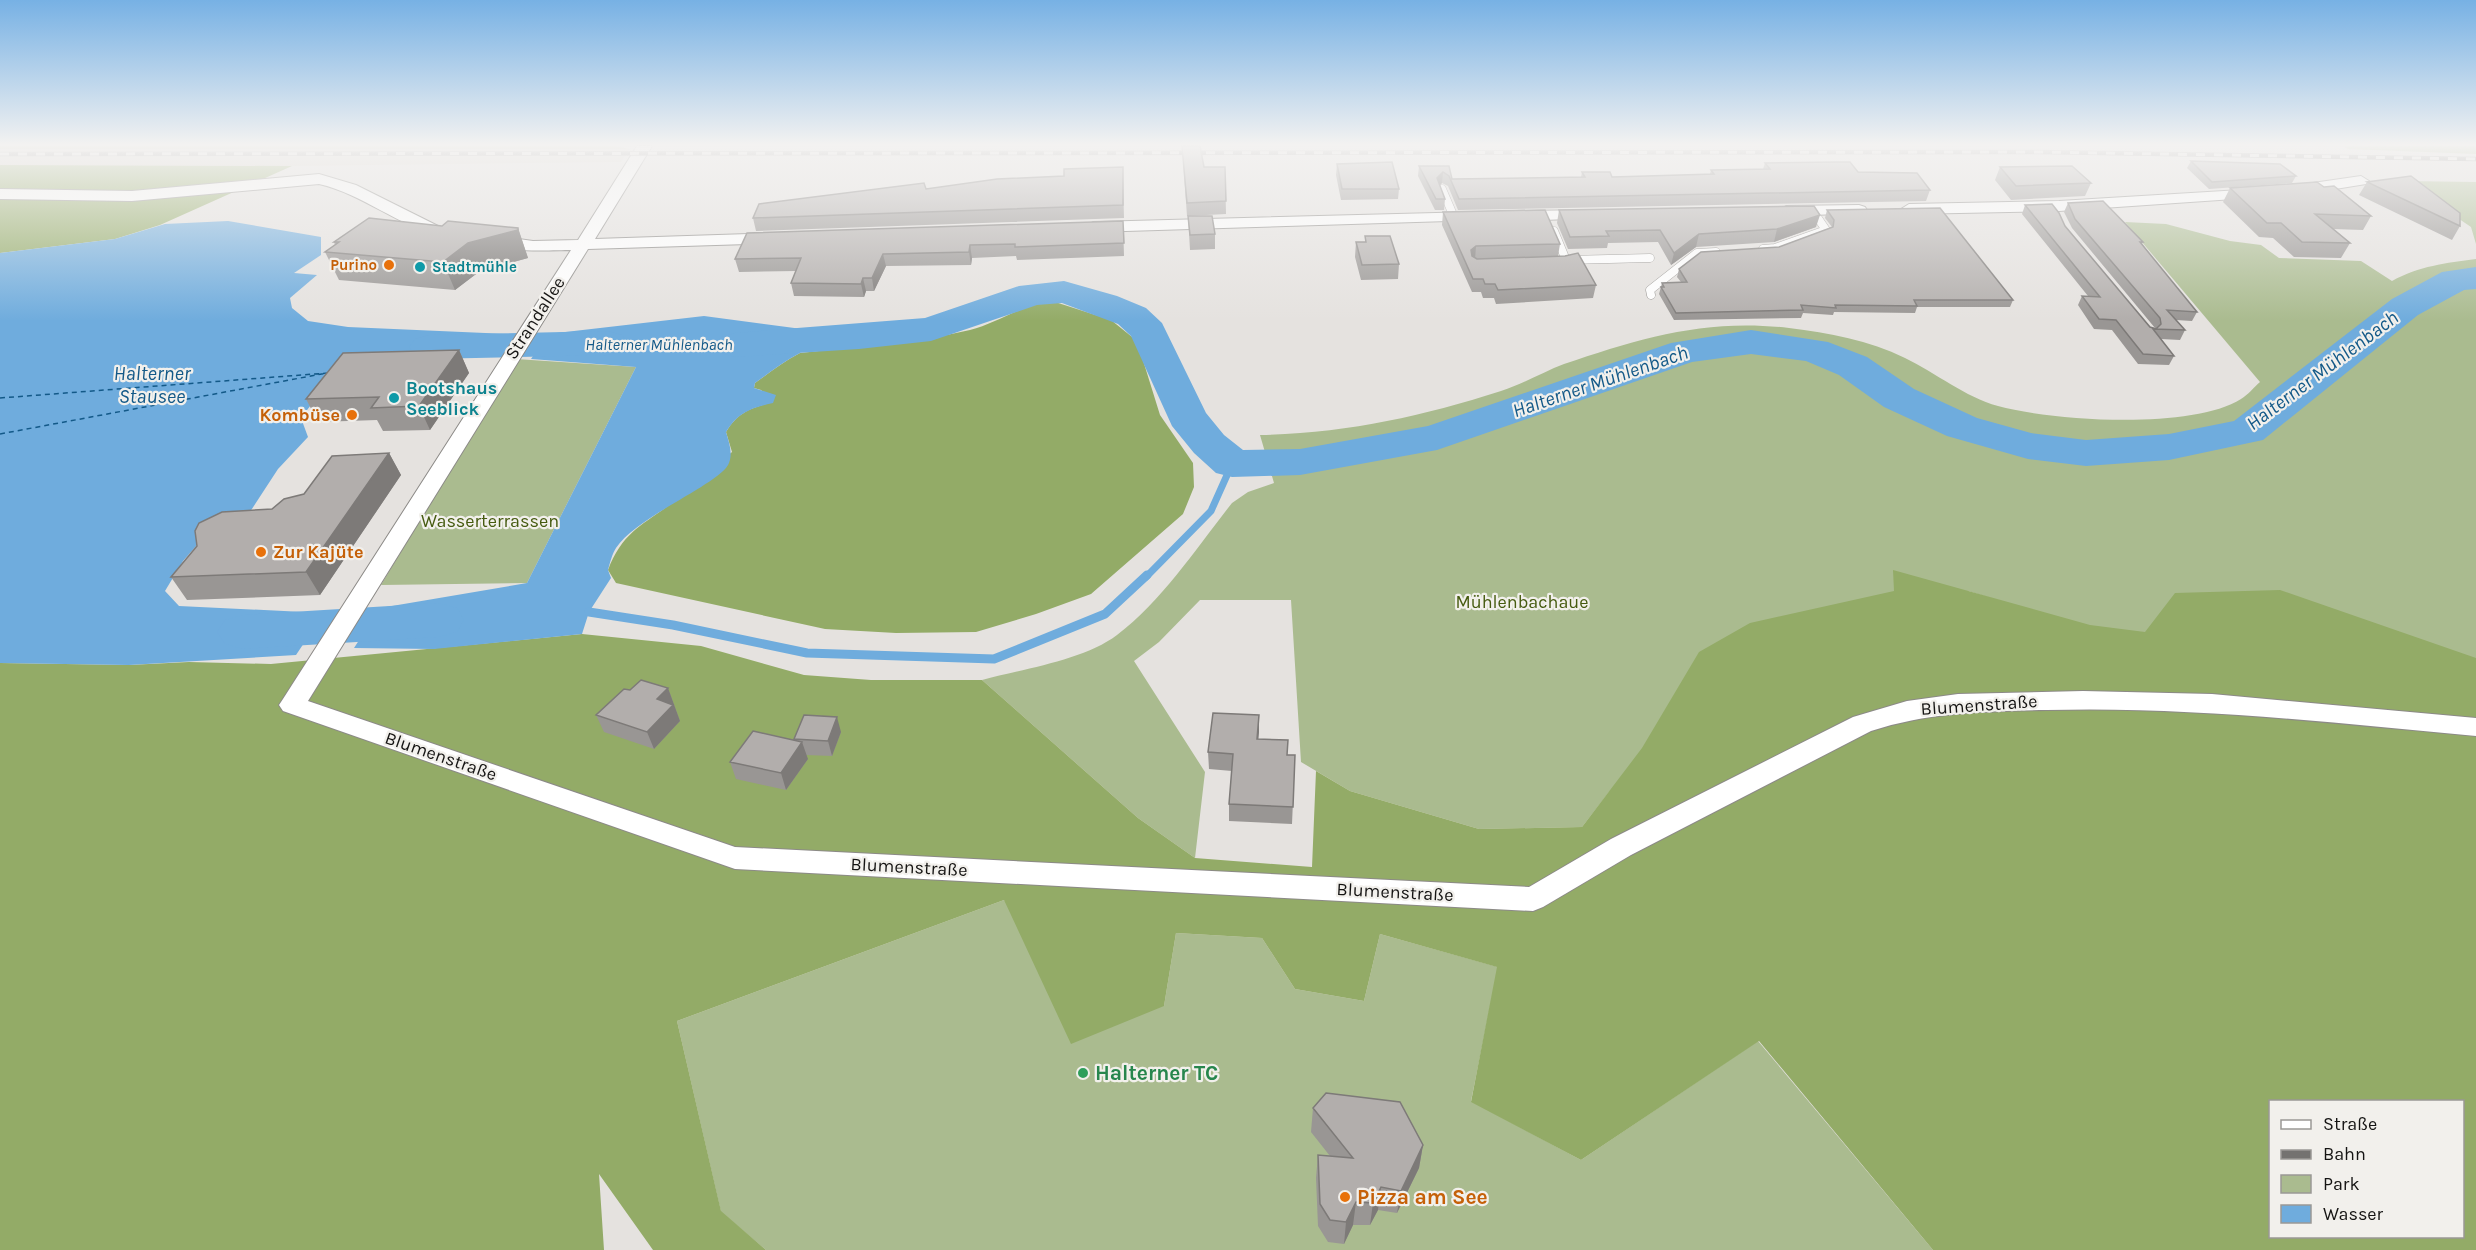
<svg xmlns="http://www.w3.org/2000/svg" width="2476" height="1250" font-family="Karla,sans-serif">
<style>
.built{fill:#dbd5cb}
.green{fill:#aabb8f}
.forest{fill:#93ab67;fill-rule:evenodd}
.water{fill:#6facdd}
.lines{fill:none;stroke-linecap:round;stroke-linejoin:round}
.stream-far1{stroke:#6facdd;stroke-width:7}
.stream{stroke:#6facdd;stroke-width:9}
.river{fill:#6facdd;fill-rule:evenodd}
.ferry{stroke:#135988;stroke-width:1.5;stroke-dasharray:5 4;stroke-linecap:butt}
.service-casing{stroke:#8c8a87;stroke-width:9}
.minor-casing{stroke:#8c8a87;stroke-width:2}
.service{stroke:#fff;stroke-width:8}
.minor{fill:#fff;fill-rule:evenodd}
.rail-casing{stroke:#747270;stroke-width:4.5}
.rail{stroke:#f2f0ec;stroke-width:3;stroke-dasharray:9;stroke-linecap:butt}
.wall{fill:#999694}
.shaded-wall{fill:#7d7a78}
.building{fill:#b2aeac;stroke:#7d7a78;stroke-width:1.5}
.food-dot{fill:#e8710a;stroke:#f2f0ec;stroke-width:2}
.culture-dot{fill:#0f9aa8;stroke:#f2f0ec;stroke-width:2}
.leisure-dot{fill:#2e9e5b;stroke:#f2f0ec;stroke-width:2}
.labels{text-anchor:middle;stroke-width:4.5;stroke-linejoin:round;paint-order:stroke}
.far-food-label{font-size:15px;font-weight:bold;fill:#c56008;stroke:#f2f0ec;text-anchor:end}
.far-culture-label{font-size:15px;font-weight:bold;fill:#0d838f;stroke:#f2f0ec;text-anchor:start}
.far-water-label{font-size:16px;font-style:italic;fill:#135988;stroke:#f2f0ec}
.street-label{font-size:18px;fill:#151413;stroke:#f2f0ec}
.culture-label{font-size:18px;font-weight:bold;fill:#0d838f;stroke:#f2f0ec;text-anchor:start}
.food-label{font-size:18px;font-weight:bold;fill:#c56008;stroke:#f2f0ec;text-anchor:end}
.park-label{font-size:18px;fill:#465b10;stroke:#f2f0ec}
.water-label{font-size:20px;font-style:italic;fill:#135988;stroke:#f2f0ec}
.near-leisure-label{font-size:21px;font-weight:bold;fill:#27864d;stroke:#f2f0ec;text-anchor:start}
.near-food-label{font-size:21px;font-weight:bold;fill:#c56008;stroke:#f2f0ec;text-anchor:start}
</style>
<rect width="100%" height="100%" fill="#e5e2df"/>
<path class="built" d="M0 149H629L621 162 292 166 0 165Z"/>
<path class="green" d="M0 146H615L629 149H0Z
M2403 181 2476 182V244L2471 227Z
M2125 222 2166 224 2230 241 2261 245 2279 258 2361 261 2392 281C2419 266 2446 263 2476 259V668L2141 639 2063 620 1968 591 1609 792 1582 827 1479 829 1350 791 1301 762 1291 600H1200L1159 642 1134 661 1205 772 1195 858 1138 818 982 680C1023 669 1084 660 1117 635 1163 600 1197 547 1232 503L1248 492 1274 483 1260 435C1346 433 1420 417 1501 391 1523 384 1543 372 1564 364 1640 338 1707 318 1789 328 1829 333 1869 340 1905 358 1936 373 1965 397 1998 406 2053 421 2192 430 2241 399 2248 395 2254 387 2260 382Z
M516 359 636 367 527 583 381 585Z
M1004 900 1164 1006 1176 933 1262 938 1295 989 1364 1001 1380 934 1498 967 1471 1101 1581 1160 1758 1041 1933 1250H766L721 1212 677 1021Z"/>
<path class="forest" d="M2344 146H2476V154L2348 149Z
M0 165 292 166 160 225 115 239 0 253Z
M1052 301 1111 320 1137 341 1160 415 1193 463 1194 487 1183 514 1091 594 1036 614 976 632 896 633 825 629 616 583 608 570C624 528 647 524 678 498 697 483 714 467 732 452L726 432C738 412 751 408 773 402L761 390 754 388 755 383C769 373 784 361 800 353 857 347 914 343 970 330 998 323 1023 304 1052 301Z
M1893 570 2090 625 2145 632 2175 593 2280 590 2476 658V1250H1933L1759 1041 1581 1160 1471 1102 1497 967 1380 934 1364 1001 1295 989 1262 938 1176 933 1164 1006 1071 1044 1004 900 677 1021 721 1211 766 1250H653L599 1174 604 1250H0V663L129 665 189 662 271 664 582 634 701 646 804 675 871 680H982L1138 818 1195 858 1312 867 1316 771 1350 791 1479 829 1582 827 1642 748 1699 652 1750 623 1894 591ZM2270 1102H2462V1236H2270Z"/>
<path class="water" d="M228 221 321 237V255L294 273 317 275 290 298 292 308 308 321 348 327 508 334 493 356 368 362 339 368 301 418 308 437 278 469 246 518 204 537 183 561 165 591 179 606 324 613 296 655 129 665 0 663V253L115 239 165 224Z
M704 316 802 329 804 341 800 353C784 361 769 373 755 383L754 388 776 395 773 403C751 408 738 412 726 432 729 443 733 452 729 463 722 483 637 516 616 548 612 554 610 563 608 570L611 578 589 612 582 634 434 649 354 648 374 617 381 616 386 607 527 583 636 367 531 359 548 334Z"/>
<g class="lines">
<path class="stream-far1" d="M1146 577 1211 511 1232 464"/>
<path class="stream" d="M589 612 673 625 807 653 994 659 1105 614 1147 575"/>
<path class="river" d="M2476 267V289L2464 290 2418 315 2263 440 2169 460 2086 466 2028 459 1947 436 1884 407 1839 375 1806 361 1751 354 1692 362 1437 450 1300 475 1232 477 1216 473 1194 453 1172 426 1131 336 1118 324 1062 303 1037 305 931 341 859 349 735 357 721 353 715 345 721 337 735 333 925 318 1019 286 1064 281 1117 296 1146 308 1162 323 1206 413 1224 435 1243 450 1300 449 1428 426 1671 343 1751 330 1828 342 1867 357 1914 389 1977 418 2031 433 2086 440 2169 434 2234 421 2392 299 2442 272Z
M608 331 622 335 628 343 622 351 608 355 429 359 415 355 409 347 415 339 429 335Z
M439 603 457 608 464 620 457 632 439 637 243 649 225 644 217 632 225 620 243 615Z"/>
<path class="ferry" d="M0 398 328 373
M0 434 327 373"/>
<defs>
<path id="service" d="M1442 189 1454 217
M1554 231 1566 260 1556 264
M1763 249 1775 248 1826 230 1813 211
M1567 260 1650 258
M1651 295 1650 290 1697 253 1716 252"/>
<path id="minor" d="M637 146H652L595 239 776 233 784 238 776 243 588 249 308 701 735 847 1529 887 1611 839 1853 717 1907 701 1958 694 2083 691 2212 694 2476 718V736C2333 723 2190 706 2046 710 1986 711 1929 712 1871 731L1631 855 1543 907 1533 911 735 869 283 711 279 705 283 699 571 250C553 250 494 254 483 240L491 235 533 241 578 240Z
M319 174 356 185 450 232 442 237C398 226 363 194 319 184L132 201 0 199V189L132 191Z
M2361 176 2369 181 2366 184 2292 196 2284 191 2292 186Z
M2257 189 2265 194 2263 197 2059 211 1909 214 1901 209 1909 204 2059 201Z
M1859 205 1865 207 1867 210 1865 213 1786 216 1778 211 1786 206Z
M1589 210 1595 212 1597 215 1595 218 1516 221 1508 216 1516 211Z
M1475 212 1481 214 1483 217 1481 220 1093 232 1085 227 1093 222Z"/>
</defs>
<use href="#service" class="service-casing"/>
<use href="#minor" class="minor-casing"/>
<use href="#service" class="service"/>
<use href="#minor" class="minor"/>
<defs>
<path id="rail" d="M0 154 2038 152 2476 159"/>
</defs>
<use href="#rail" class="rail-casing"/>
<use href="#rail" class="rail"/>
</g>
<path class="wall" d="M1182 146 1204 167H1225L1226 214 1187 216Z
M2191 161 2296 176 2292 183 2209 189 2187 168Z
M1765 163 1858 172 1930 190 1926 201 1458 210 1448 186 1442 183 1440 185 1445 199 1444 210H1435L1418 176 1419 166H1449L1452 179 1581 177 1582 172 1612 177 1710 174 1711 170 1763 169Z
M1337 164 1399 189 1398 199 1341 200 1336 175Z
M2000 167 2091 183 2085 196 2011 200 1995 180Z
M1123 180 1124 218 756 231 753 218 926 189Z
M2367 182 2460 226 2452 240 2359 195Z
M2324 187 2371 216 2363 230 2333 229 2350 243 2341 258 2294 257 2273 238 2259 237 2223 202 2230 188Z
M2068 203 2143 242 2142 244 2197 312 2192 321 2176 320 2185 330 2180 340 2161 339 2174 356 2169 365 2138 364 2112 330 2094 329 2078 305 2082 296H2088L2022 214 2025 205 2065 226 2150 327 2155 328 2072 228 2064 212Z
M1559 210 1816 227 1774 242 1696 247 1671 265 1658 242 1608 243 1607 248 1568 249 1557 223Z
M1827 210 2013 300 2010 307H1917L1915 313 1834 312 1833 315 1803 313 1801 318 1674 320 1659 294 1662 283 1681 282 1677 277 1679 269 1779 247 1832 227 1825 218Z
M1443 212 1560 244 1558 256 1596 285 1593 298 1496 304 1494 298H1483L1481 292H1472L1442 225Z
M1188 216 1215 234V249L1190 250Z
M1123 221 1124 256 1017 260 1016 256 972 258 971 265 886 266 874 291H866L864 297 794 296 791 283 796 271 739 272 735 259Z
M442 226 518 228 528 258 480 271 455 290 339 280 325 252 335 245 334 242Z
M1365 236 1399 264 1398 279 1361 280 1355 257 1356 242H1365Z
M459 350 469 373 430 430 383 431 377 420 318 422 306 399Z
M389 453 401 475 320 595 187 600 171 577 272 509Z
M668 688 680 721 654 749 604 732 596 715 630 690Z
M1259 715 1258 739 1287 755H1295L1292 824 1229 821V804L1232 771 1209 769 1208 752Z
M841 732 832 756 806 755 808 759 786 790 736 779 730 762 794 740Z
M1313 1108 1423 1145 1419 1168 1397 1213 1378 1210 1370 1225H1353L1344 1244 1328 1242 1318 1226 1316 1178 1318 1155 1330 1156 1311 1132Z"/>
<path class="shaded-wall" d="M1443 172 1442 183 1436 189 1437 178Z
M1820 215 1816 227 1774 242 1777 229Z
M518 228 528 258 480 271 455 290 443 262 468 243Z
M1699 234 1696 247 1671 265 1674 253Z
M970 245 972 258 971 265 969 252Z
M1476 246 1475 260 1469 264 1471 250Z
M883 254 886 266 874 291 872 278Z
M863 278 866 291 864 297 861 284Z
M459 350 469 373 430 430 419 406Z
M389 453 401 475 320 595 306 572Z
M668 688 680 721 654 749 647 732 657 699Z
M1259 715V732L1257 756V739Z
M837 717 841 732 832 756 828 741Z
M802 742 808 759 786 790 781 773Z
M1423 1145 1419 1168 1397 1213 1401 1191Z
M1381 1187 1378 1210 1370 1225 1373 1203Z
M1356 1202 1353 1225 1344 1244 1346 1222Z"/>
<path class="building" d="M1182 146H1200L1204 167H1225L1226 201 1187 203Z
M2191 161 2280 164 2296 176 2212 182Z
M1392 162 1399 189H1342L1337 164Z
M1836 162H1850L1858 172 1917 173 1930 190 1459 199 1449 176 1443 172 1437 178 1445 199H1436L1419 166H1449L1452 179 1585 177 1582 172H1610L1612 177 1714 174 1711 170 1770 169 1765 163Z
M2072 166 2091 183 2016 186 2000 167Z
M1123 167V205L753 218 759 204 924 183 926 189 997 179 1064 176V169Z
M2411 176 2460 213V226L2367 182Z
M2317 182 2324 187 2334 186 2371 216 2315 214 2350 243 2302 242 2281 223H2267L2230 188Z
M2103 201 2143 242H2140L2197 312 2167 310 2185 330 2153 329 2174 356 2143 354 2116 320 2099 319 2082 296 2100 297 2025 205 2052 204 2059 213 2065 226 2150 327 2156 329 2161 324 2160 318 2075 219 2068 203Z
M1814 206 1820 215 1777 229 1699 234 1674 253 1660 230 1606 231 1609 236 1570 237 1559 210Z
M1940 208 2013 300H1914L1917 306 1835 305 1836 308 1801 305 1803 310 1676 313 1661 287H1664L1662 283 1687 282 1679 269 1701 252 1779 247 1833 227 1834 220 1827 210Z
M1545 210 1560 244 1476 246 1471 250 1472 256 1477 259 1565 256 1578 253 1596 285 1498 290 1495 284H1485L1483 279H1473L1443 212Z
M1188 216H1212L1215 234 1190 235Z
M369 218 442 226 448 221 518 228V230L468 243 443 262 325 252 339 242H334Z
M1123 221 1124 243 1015 247V244L970 245 969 252 883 254 872 278H863L861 284 791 283 801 258 735 259 747 233Z
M1365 236H1390L1399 264 1362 265 1356 242H1366Z
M459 350 419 406 371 408 379 397 306 399 343 353Z
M389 453 306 572 171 577 197 546 195 531 199 523 222 512 272 509 284 499 304 494 332 456Z
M641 680 668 688 657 699 673 705 647 732 596 715 624 689 630 690Z
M1213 713 1259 715 1257 739 1288 740 1287 755H1295L1293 807 1229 804 1233 754 1208 752Z
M804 715 837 717 828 741 794 739Z
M753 731 802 742 781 773 730 762Z
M1326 1093 1400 1102 1423 1145 1401 1191 1381 1187 1373 1203 1356 1202 1346 1222 1330 1220 1320 1204 1318 1155 1353 1158 1313 1108Z"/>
<linearGradient id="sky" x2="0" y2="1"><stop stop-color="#77b1e4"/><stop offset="0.45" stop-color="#f3f2f1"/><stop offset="1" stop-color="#f3f2f1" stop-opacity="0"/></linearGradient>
<rect width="2476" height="321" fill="url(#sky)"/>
<g class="food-dot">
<circle cx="389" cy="265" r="6"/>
<circle cx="352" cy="415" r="6"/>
<circle cx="261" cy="552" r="6"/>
<circle cx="1345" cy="1197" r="6"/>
</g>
<g class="culture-dot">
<circle cx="420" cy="267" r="6"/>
<circle cx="394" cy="398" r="6"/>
</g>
<circle class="leisure-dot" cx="1083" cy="1073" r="6"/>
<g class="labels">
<g class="far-food-label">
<text x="377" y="270">Purino</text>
</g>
<g class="far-culture-label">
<text x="432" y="272">Stadtmühle</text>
</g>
<g class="far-water-label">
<text x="659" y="350">Halterner Mühlenbach</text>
</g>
<g class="street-label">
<text transform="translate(535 318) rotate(-57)" y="6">Strandallee</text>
<text transform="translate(1979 705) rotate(-4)" y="6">Blumenstraße</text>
<text transform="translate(441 756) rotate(19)" y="6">Blumenstraße</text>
<text transform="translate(909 867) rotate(3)" y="6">Blumenstraße</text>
<text transform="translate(1395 892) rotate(3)" y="6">Blumenstraße</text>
</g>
<g class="culture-label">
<text x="406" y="394">Bootshaus<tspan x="406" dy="21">Seeblick</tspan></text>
</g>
<g class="food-label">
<text x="340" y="421">Kombüse</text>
<text x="273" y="558" text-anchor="start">Zur Kajüte</text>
</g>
<g class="park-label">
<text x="490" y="527">Wasserterrassen</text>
<text x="1522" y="608">Mühlenbachaue</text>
</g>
<g class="water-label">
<text transform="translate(2322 370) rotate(-37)" y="7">Halterner Mühlenbach</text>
<text x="152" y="380">Halterner<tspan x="152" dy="23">Stausee</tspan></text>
<text transform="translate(1600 381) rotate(-19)" y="7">Halterner Mühlenbach</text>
</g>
<g class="near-leisure-label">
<text x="1095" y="1080">Halterner TC</text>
</g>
<g class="near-food-label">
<text x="1357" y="1204">Pizza am See</text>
</g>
</g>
<rect x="2269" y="1100" width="195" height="138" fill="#f2f0ec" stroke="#9a9895" stroke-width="1.5"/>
<rect x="2281" y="1120" width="30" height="9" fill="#ffffff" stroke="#9a9895" stroke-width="1.5"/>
<text x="2323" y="1130" font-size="18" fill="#151413">Straße</text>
<rect x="2281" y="1150" width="30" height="9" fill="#747270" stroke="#9a9895" stroke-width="1.5"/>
<text x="2323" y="1160" font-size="18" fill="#151413">Bahn</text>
<rect x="2281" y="1175" width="30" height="18" fill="#aabb8f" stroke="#9a9895" stroke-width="1.5"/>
<text x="2323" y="1190" font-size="18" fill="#151413">Park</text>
<rect x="2281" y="1205" width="30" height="18" fill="#6facdd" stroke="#9a9895" stroke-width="1.5"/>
<text x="2323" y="1220" font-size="18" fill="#151413">Wasser</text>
</svg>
